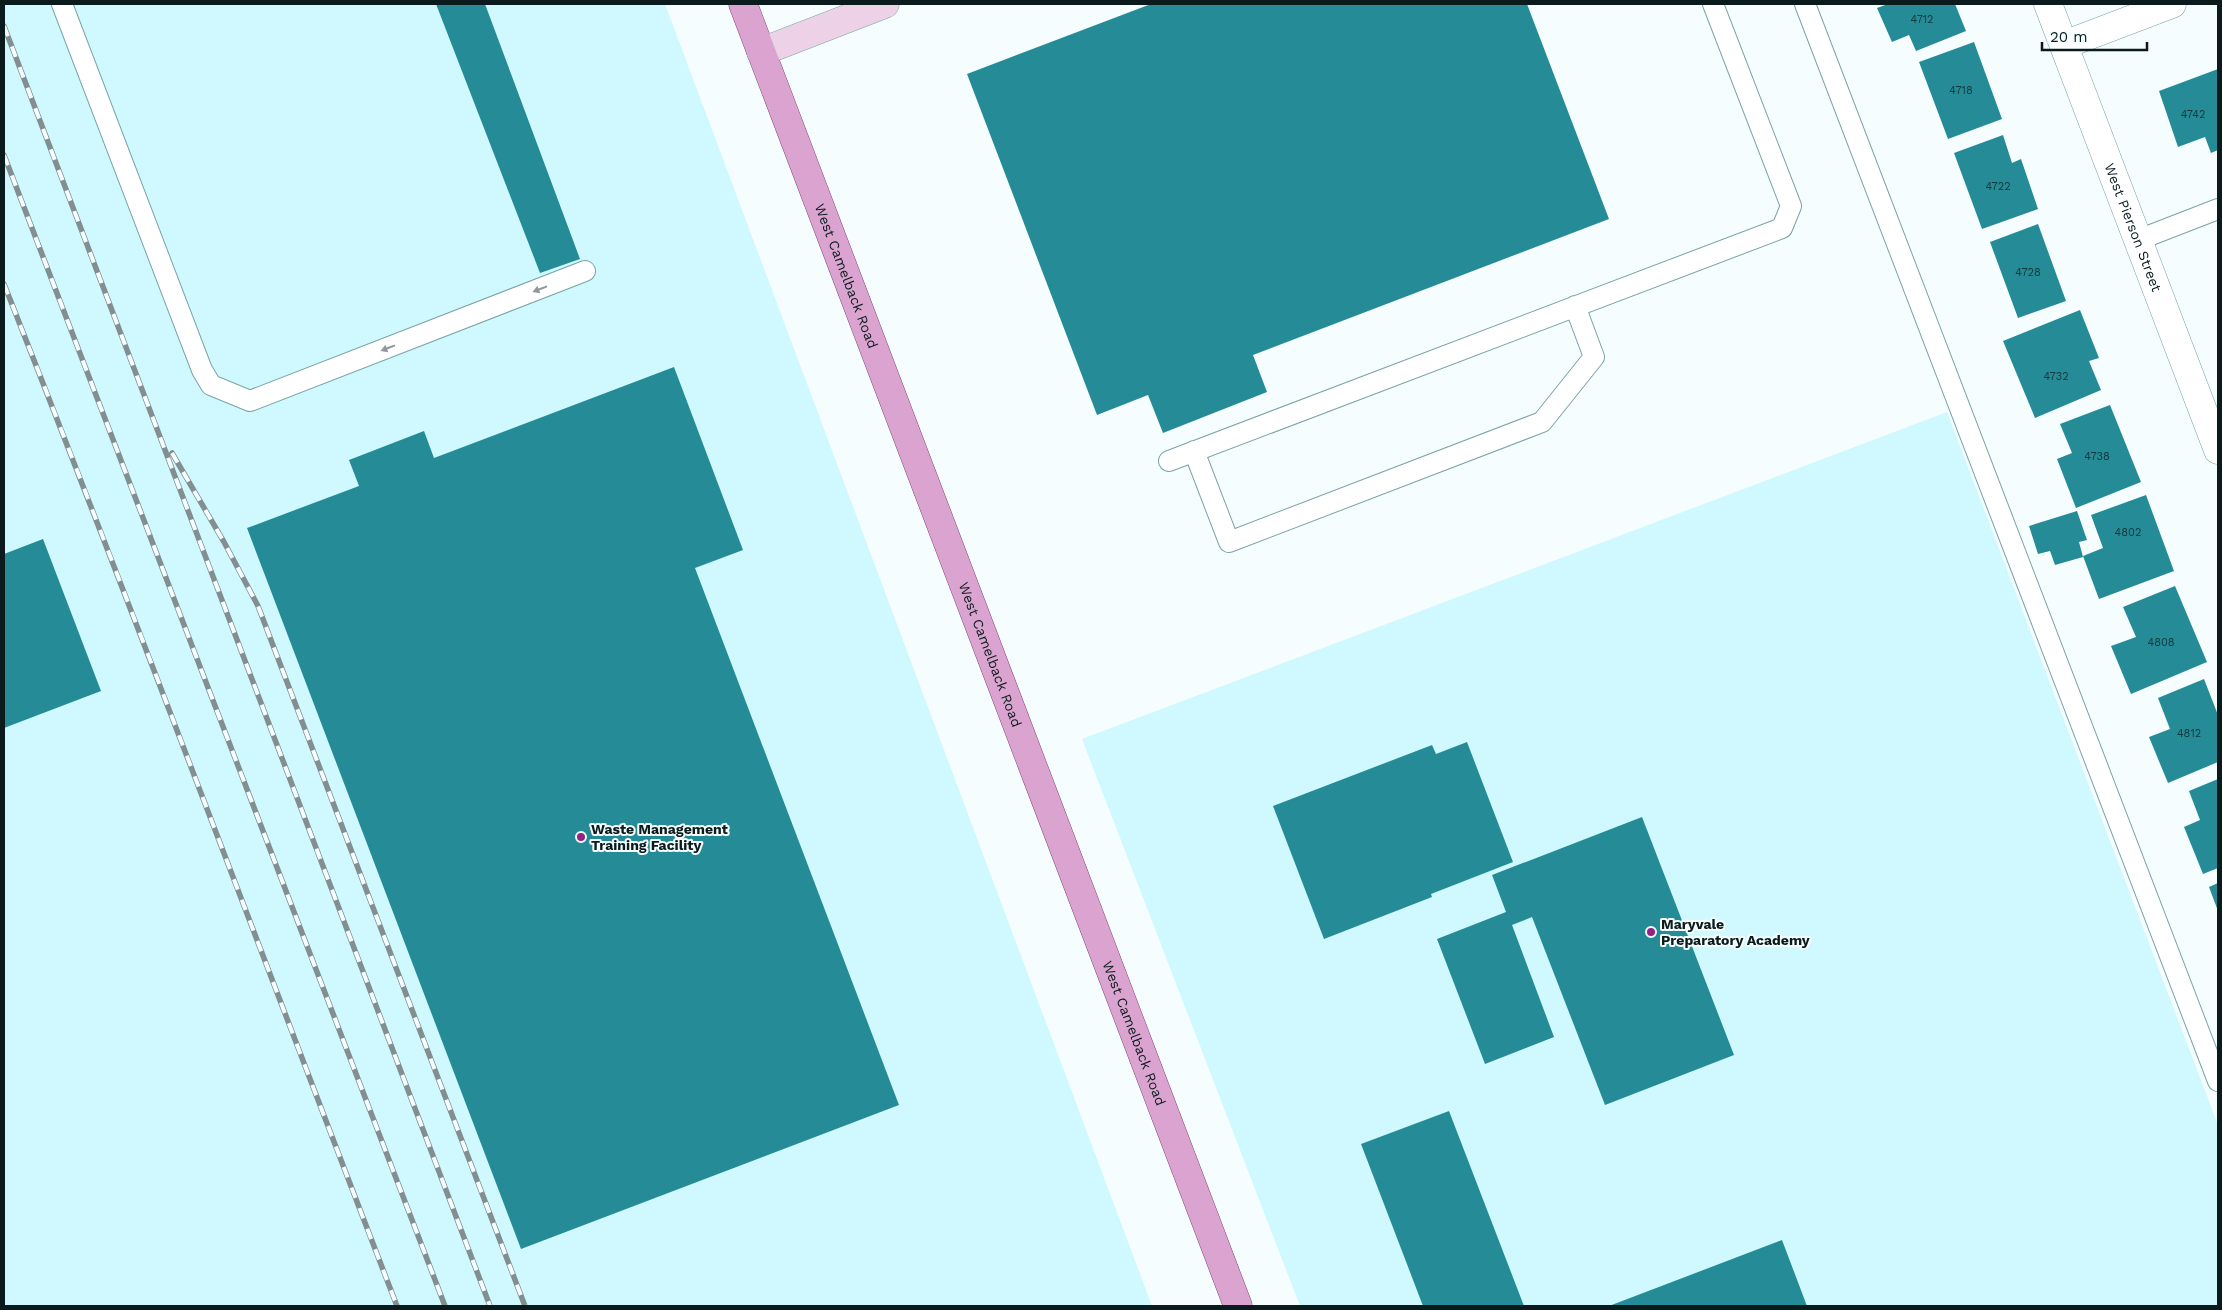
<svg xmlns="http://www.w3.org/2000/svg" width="2222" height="1310" font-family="'Work Sans',sans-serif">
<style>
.built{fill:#cff9fe}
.building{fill:#258c97}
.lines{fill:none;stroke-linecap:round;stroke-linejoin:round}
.lane-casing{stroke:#7aa3a8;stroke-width:22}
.street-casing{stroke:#7aa3a8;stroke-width:29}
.secondary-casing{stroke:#7aa3a8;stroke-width:29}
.primary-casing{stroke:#814b7d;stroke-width:29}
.lane{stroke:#fff;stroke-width:20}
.street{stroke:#fff;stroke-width:28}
.secondary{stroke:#ecd1e7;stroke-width:28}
.primary{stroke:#daa3d0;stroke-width:28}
.rail-casing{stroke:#828e90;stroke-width:5.5}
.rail{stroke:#f5fdfe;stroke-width:4;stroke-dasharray:11;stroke-linecap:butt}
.oneway{fill:#919899}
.poi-dot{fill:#922283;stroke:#f5fdfe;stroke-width:2}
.labels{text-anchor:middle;stroke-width:4;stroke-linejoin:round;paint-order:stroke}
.number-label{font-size:11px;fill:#12373c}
.street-label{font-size:14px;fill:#0b1b1d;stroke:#f5fdfe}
.poi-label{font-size:14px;font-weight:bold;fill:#0b1b1d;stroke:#f5fdfe;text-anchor:start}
</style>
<rect width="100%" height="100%" fill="#f5fdfe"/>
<path class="built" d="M4 4H665L1152 1306H4Z
M1947 412 2218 1125V1306H1300L1082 739Z"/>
<path class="building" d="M436 4H485L580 259 540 273Z
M1151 4H1527L1609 219 1253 355 1267 392 1163 433 1148 395 1097 415 967 74Z
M1888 4H1955L1966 31 1916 51 1909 35 1892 42 1877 8Z
M1974 42 2002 119 1948 139 1919 62Z
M2218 69V150L2211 153 2205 137 2178 147 2159 91Z
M2003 135 2012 163 2021 159 2038 209 1982 229 1954 153Z
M2038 224 2066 301 2018 318 1990 242Z
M2080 310 2099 358 2089 361 2101 390 2035 418 2003 341Z
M674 367 743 550 695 568 899 1105 521 1249 247 528 359 486 349 460 424 431 434 458Z
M2110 405 2141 482 2076 508 2057 459 2072 453 2060 424Z
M2146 495 2174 571 2099 599 2083 556 2103 548 2091 515Z
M2077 511 2087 540 2079 542 2083 557 2055 565 2050 551 2038 554 2029 526Z
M43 539 101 691 4 728V554Z
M2175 586 2207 662 2131 694 2111 646 2136 637 2123 607Z
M2204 679 2218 715V762L2168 783 2149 737 2170 729 2158 698Z
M1467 742 1513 862 1431 894 1432 897 1324 939 1273 806 1432 745 1436 754Z
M2218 779V868L2203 874 2184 827 2200 820 2189 791Z
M1642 817 1734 1055 1605 1105 1532 917 1512 925 1554 1037 1485 1064 1437 939 1506 912 1492 875Z
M2218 883V911L2209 887Z
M1449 1111 1524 1306H1423L1361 1144Z
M1782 1240 1807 1306H1609Z"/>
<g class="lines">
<defs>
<path id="lane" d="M62 4 202 370 211 385 250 401 585 271
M1805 4 2218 1081
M2138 240 2218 209
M1194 451 1229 542 1542 422 1594 357 1575 306
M1169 461 1782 228 1791 206 1713 4"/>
<g id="street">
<path id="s1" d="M2048 4 2218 450"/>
<path d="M2064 45 2172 4"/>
</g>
<path id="secondary" d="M761 52 885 4"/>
<g id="primary">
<path id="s2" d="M743 4 1238 1306"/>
</g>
</defs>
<use href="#lane" class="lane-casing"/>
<use href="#street" class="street-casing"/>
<use href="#secondary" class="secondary-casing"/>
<use href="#primary" class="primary-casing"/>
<use href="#lane" class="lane"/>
<use href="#street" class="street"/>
<use href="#secondary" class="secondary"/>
<use href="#primary" class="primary"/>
<defs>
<path id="rail" d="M4 26 490 1306
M4 155 445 1306
M4 284C138 623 266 966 397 1306
M172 453 224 542 258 606 525 1306"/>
</defs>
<use href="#rail" class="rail-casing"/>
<use href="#rail" class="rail"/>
</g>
<defs><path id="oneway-solid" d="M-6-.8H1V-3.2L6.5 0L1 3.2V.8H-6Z" transform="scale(1.25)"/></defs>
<g class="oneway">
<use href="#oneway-solid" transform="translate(540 289) rotate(159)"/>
<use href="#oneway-solid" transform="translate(388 348) rotate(159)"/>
</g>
<g class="poi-dot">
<circle cx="581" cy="837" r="5"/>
<circle cx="1651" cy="932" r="5"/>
</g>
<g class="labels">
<g class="number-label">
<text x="1922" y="23">4712</text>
<text x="1961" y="94">4718</text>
<text x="2193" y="118">4742</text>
<text x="1998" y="190">4722</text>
<text x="2028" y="276">4728</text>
<text x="2056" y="380">4732</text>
<text x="2097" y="460">4738</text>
<text x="2128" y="536">4802</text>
<text x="2161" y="646">4808</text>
<text x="2189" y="737">4812</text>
</g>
<g class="street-label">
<text dy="5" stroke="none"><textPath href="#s1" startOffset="239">West Pierson Street</textPath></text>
<text dy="5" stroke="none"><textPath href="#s2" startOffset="291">West Camelback Road</textPath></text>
<text dy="5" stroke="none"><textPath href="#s2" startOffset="696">West Camelback Road</textPath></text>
<text dy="5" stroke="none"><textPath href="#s2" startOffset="1101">West Camelback Road</textPath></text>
</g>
<g class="poi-label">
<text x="591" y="834">Waste Management<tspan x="591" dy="16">Training Facility</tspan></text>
<text x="1661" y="929">Maryvale<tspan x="1661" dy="16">Preparatory Academy</tspan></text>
</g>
</g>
<rect width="2222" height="1310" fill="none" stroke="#0b1b1d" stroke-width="10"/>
<path d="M2042 42v8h105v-8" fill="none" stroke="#0b1b1d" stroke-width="2.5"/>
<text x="2050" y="42" font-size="15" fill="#0b1b1d" stroke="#f5fdfe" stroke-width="4" paint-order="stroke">20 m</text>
</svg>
